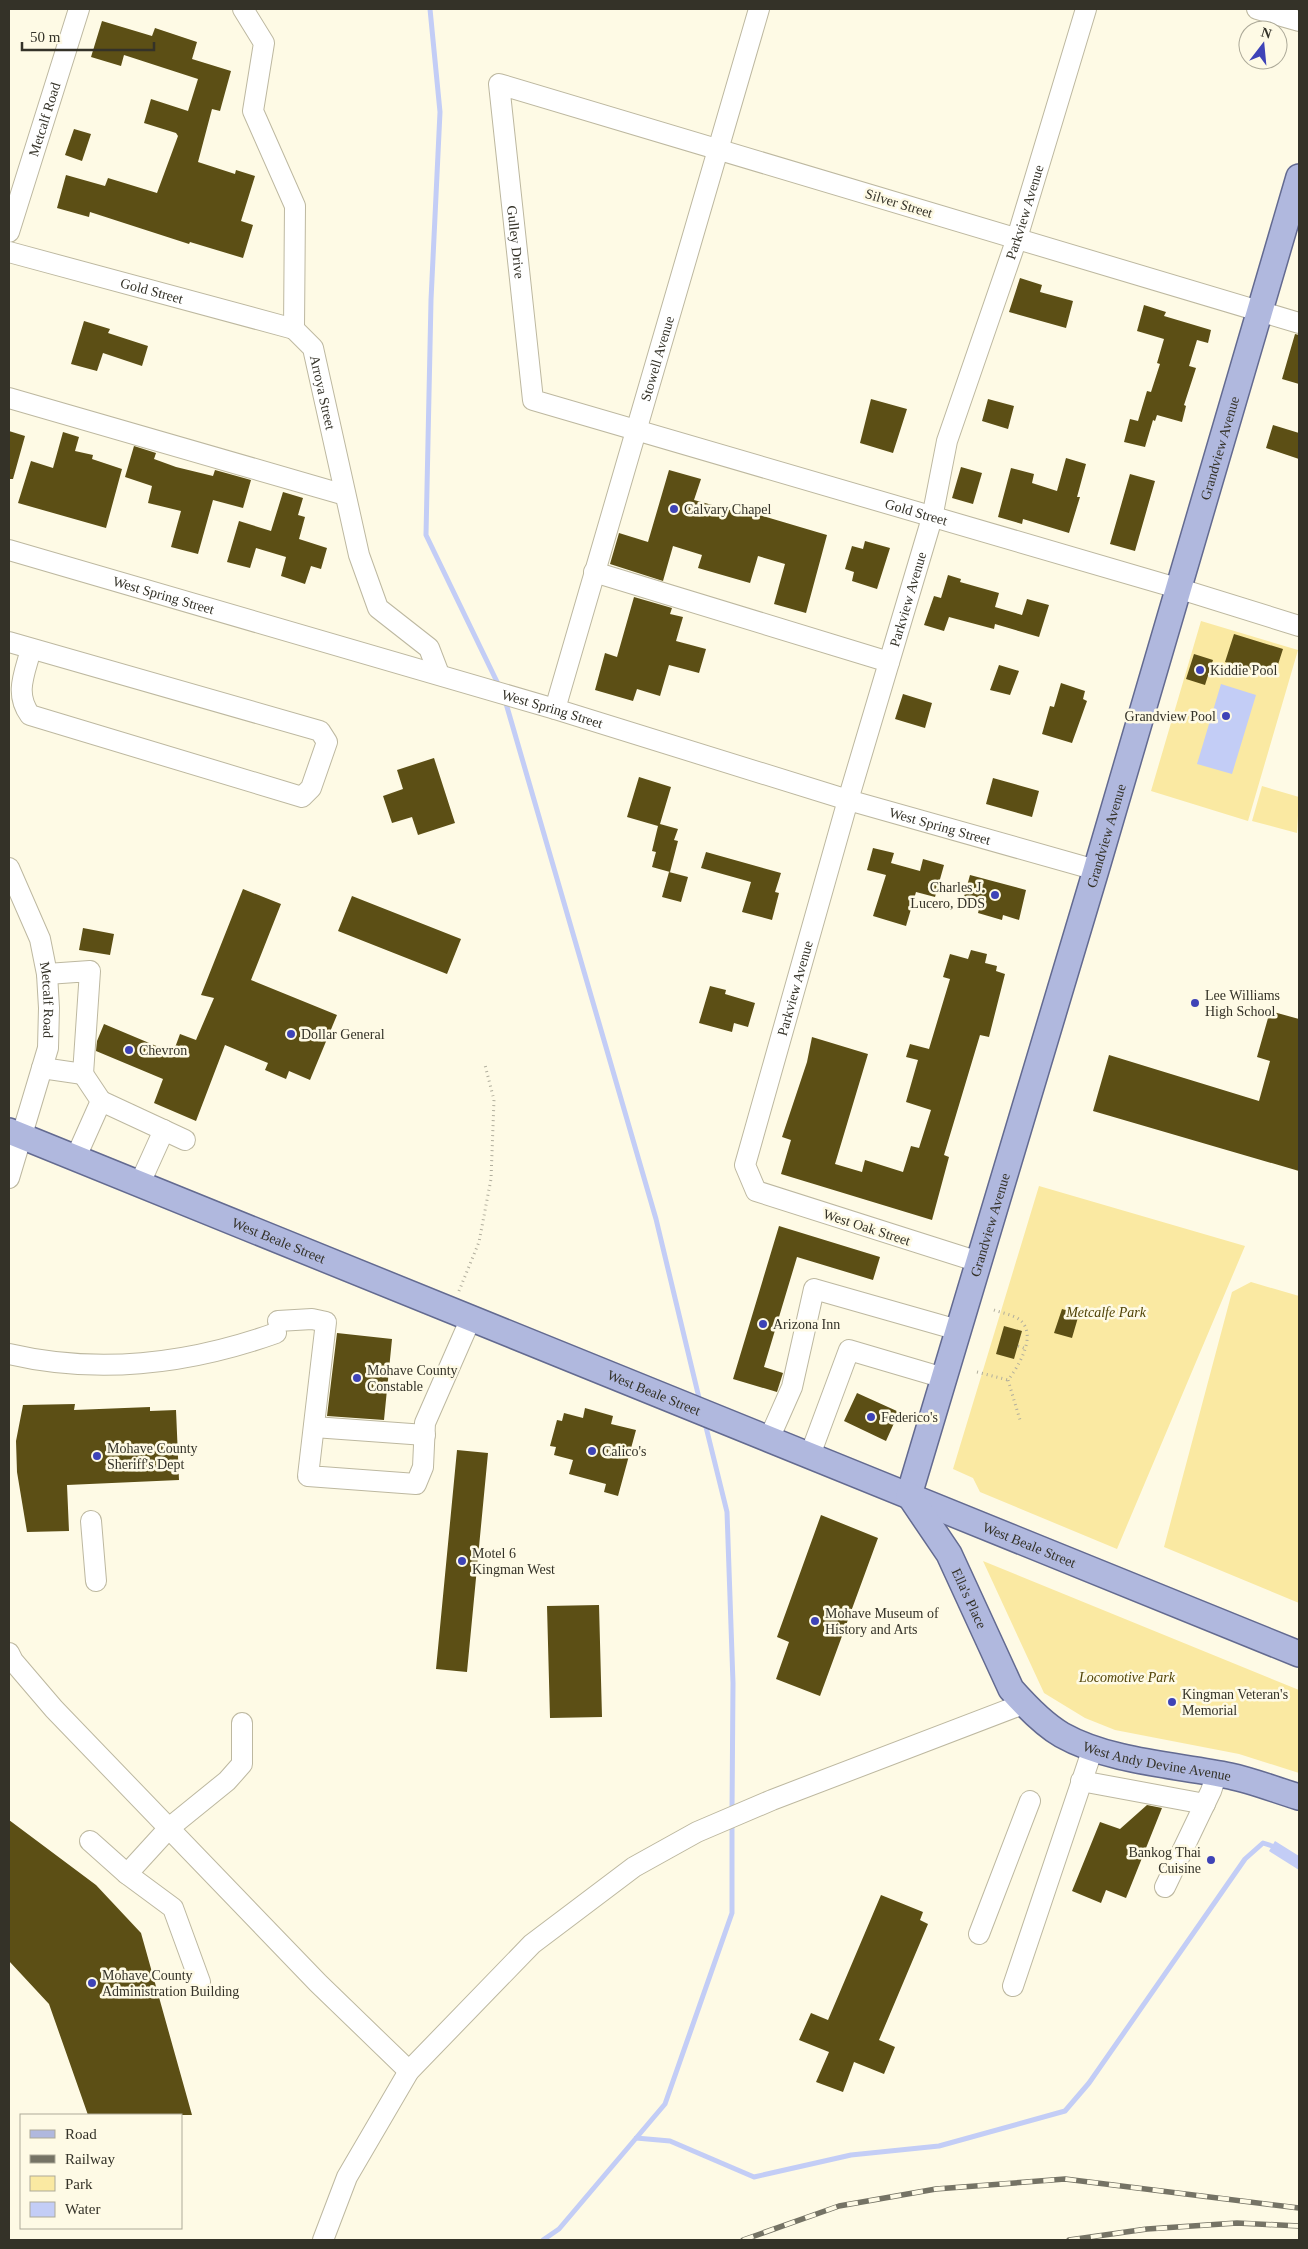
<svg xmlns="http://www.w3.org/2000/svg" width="1308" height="2249" font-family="Georgia,serif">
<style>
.green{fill:#fae9a2}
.water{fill:#c3cdf6}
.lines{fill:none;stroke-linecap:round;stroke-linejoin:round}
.stream{stroke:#c3cdf6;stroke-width:5}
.building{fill:#5c4f15}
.minor-casing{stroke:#bdb8a0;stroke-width:22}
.major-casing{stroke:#636a90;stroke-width:28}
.path{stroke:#b1ae9d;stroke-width:3;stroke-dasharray:1 4;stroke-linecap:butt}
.minor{stroke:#fff;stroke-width:20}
.major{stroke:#b0b8de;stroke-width:25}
.rail-casing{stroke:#757365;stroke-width:5.5}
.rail{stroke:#fefae5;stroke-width:4;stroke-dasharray:11;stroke-linecap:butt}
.poi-dot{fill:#3e43b7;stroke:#fefae5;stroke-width:2}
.labels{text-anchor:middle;stroke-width:5;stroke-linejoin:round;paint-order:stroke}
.street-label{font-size:14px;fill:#343228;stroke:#fefae5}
.poi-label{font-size:14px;fill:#343228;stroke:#fefae5;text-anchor:start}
.park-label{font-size:14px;font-style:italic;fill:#4f4205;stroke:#fefae5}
</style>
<rect width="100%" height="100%" fill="#fefae5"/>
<path class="green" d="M1201 621 1298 650 1248 821 1151 791Z
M1262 786 1299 797 1297 833 1252 821Z
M1039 1186 1245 1246 1117 1549 980 1492 973 1478 953 1469Z
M1251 1282 1299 1296V1603L1164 1547 1232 1292Z
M983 1561 1299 1690V1773L1239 1754 1115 1730 1085 1718 1044 1693Z"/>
<path class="water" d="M1221 684 1256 695 1232 774 1197 764Z
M1275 1841 1299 1856V1870L1269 1851Z"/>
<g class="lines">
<path class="stream" d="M430 9 440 112 431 300 426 535 500 688
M505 700 656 1219 700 1402
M705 1423 727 1512 733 1683 732 1812
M636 2138 670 2141 754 2177 851 2155 939 2146 1065 2111 1089 2083 1245 1859 1263 1843 1272 1846
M543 2240 559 2229 665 2104 732 1913V1823"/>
</g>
<path class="building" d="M102 21 152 36 155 28 197 42 192 59 231 71 220 111 212 109 198 162 235 174 236 170 255 176 241 221 253 225 243 258 190 242 189 244 90 212 89 217 57 208 66 175 105 186 108 178 157 193 178 136 176 133 144 123 151 99 188 111 198 79 124 55 121 66 91 57Z
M74 129 91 134 82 161 65 155Z
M1020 278 1042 285 1040 292 1073 301 1066 328 1009 312Z
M1144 305 1166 312 1164 316 1211 330 1208 343 1197 340 1189 366 1196 368 1184 405 1186 406 1182 422 1157 415 1155 421 1153 420 1145 447 1124 442 1130 419 1138 421 1147 391 1151 392 1160 364 1157 363 1164 339 1137 331Z
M84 321 110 329 108 333 148 346 142 366 103 353 97 371 71 364Z
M1295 334 1299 335V384L1282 379Z
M871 399 907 409 893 453 860 443Z
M988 399 1014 406 1008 429 982 421Z
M1273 425 1299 433V459L1266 448Z
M9 431 25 436 13 479H9Z
M63 432 79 437 75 451 93 455 92 459 122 469 106 528 18 503 31 461 53 468Z
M134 446 156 453 154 459 176 467 213 476 215 470 251 480 243 508 213 500 198 554 171 547 181 511 148 503 152 486 125 477Z
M1066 458 1086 464 1077 497H1080L1069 533 1023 519 1022 524 998 517 1011 468 1034 474 1032 483 1057 491Z
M961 467 982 473 973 504 952 498Z
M669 470 701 479 694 500 752 516 753 513 827 535 806 613 774 604 785 564 758 556 750 583 698 568 702 555 673 546 663 581 610 564 619 533 648 542Z
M1130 474 1155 481 1135 551 1110 544Z
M283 492 303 498 298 515 305 517 299 539 327 548 321 569 311 566 305 584 281 576 286 557 256 548 250 568 227 562 239 521 271 531Z
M865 541 890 548 877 589 852 581 854 572 845 569 852 546 863 549Z
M948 575 961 579 960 582 999 593 995 607 1022 615 1027 599 1049 605 1039 637 995 624 994 629 949 617 944 631 924 625 934 596 941 598Z
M634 597 672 608 670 614 683 617 676 641 706 649 699 673 669 665 660 696 637 689 633 701 595 690 605 653 617 657Z
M1234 634 1283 649 1274 677 1225 662Z
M1194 654 1213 660 1205 685 1186 679Z
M999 665 1019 671 1010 695 990 690Z
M1061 683 1085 691 1083 699 1087 701 1072 743 1042 734 1050 706 1054 707Z
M903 694 932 703 925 728 895 719Z
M434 758 455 823 418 835 412 817 392 823 383 796 403 789 397 770Z
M639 777 671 787 660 824 678 829 674 840 678 841 670 872 652 867 656 852 652 851 658 826 627 817Z
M993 778 1039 791 1032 817 986 804Z
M873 848 894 853 891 863 920 871 923 859 944 865 935 897 916 892 906 926 873 916 886 875 867 870Z
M706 852 781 873 775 892 779 893 772 920 742 912 751 882 701 868Z
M669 872 688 877 681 902 662 897Z
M970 875 1026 890 1019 920 1003 915 1002 920 978 913 979 909 962 904Z
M243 889 281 904 251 980 337 1015 310 1080 289 1071 286 1079 265 1070 268 1063 225 1045 196 1121 154 1103 163 1079 96 1051 97 1041 104 1024 173 1053 180 1034 196 1040 214 998 201 995Z
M352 896 461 939 447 974 338 931Z
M83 928 114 934 110 955 79 950Z
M971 950 987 954 985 963 997 966 996 971 1005 974 989 1037 980 1035 944 1155 949 1157 932 1220 781 1174 791 1140 782 1137 807 1062 812 1037 868 1054 835 1164 862 1172 865 1160 903 1172 911 1146 919 1148 931 1110 906 1102 918 1060 906 1057 910 1044 929 1049 950 979 943 977 950 954 968 959Z
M710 986 726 990 725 994 755 1003 748 1027 734 1023 732 1032 699 1023Z
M1270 1011 1299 1019V1171L1093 1111 1109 1055 1259 1101 1270 1061 1257 1057Z
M779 1226 880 1257 873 1280 797 1257 764 1367 783 1373 777 1392 733 1379Z
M1062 1309 1079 1314 1072 1338 1054 1333Z
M1004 1326 1022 1331 1014 1359 996 1354Z
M337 1333 392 1339 384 1420 327 1416Z
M857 1393 899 1412 886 1441 844 1421Z
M75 1404 74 1410 150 1407V1411L176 1410 179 1480 67 1485 69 1531 27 1532 17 1472 16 1441 23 1405Z
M585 1408 613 1416 611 1424 636 1430 618 1496 604 1492 606 1484 569 1474 573 1460 554 1455 556 1447 550 1446 557 1420 562 1421 564 1413 583 1418Z
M457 1450 488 1453 467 1672 436 1669Z
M821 1515 878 1538 820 1696 776 1679 789 1642 777 1637Z
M599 1605 602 1717 550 1718 547 1606Z
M1147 1805 1162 1808 1126 1898 1106 1890 1101 1903 1072 1891 1100 1822 1120 1829Z
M9 1820 96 1885 141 1933 192 2115H88L49 2004 9 1961Z
M881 1895 923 1912 920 1920 928 1924 879 2040 895 2047 884 2074 854 2062 843 2092 816 2082 829 2052 799 2040 811 2013 828 2020Z"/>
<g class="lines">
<defs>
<g id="minor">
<path id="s1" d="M243 9 264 43 253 111 295 206 294 329 313 348 359 555 378 608 429 648 439 674"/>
<path d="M1257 9 1299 21"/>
<path id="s2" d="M9 232 79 9"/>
<path id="s3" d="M9 252 294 329"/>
<path id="s4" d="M1299 323 499 84 533 400 1177 588 1299 626"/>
<path d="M9 398 345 495"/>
<path id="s5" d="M9 550 555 709 848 800 1096 870"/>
<path d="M594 572 889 662"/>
<path d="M9 642 320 731 327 742 311 788 302 797 30 715C14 693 25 673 31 649"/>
<path id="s6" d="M555 709 759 9"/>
<path id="s7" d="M9 868 40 939 47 974 49 1008 48 1048 9 1178"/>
<path d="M42 1068 83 1074 90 971 47 974"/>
<path d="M101 1101 185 1140"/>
<path d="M76 1157 101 1101 83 1074"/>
<path d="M140 1183 164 1130"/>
<path id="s8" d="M979 1262 756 1191 745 1165 848 800 932 518 947 441 1017 238 1086 9"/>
<path d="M278 1321 312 1319 326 1322 308 1476 416 1484 423 1467 425 1423 471 1318"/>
<path d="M9 1354C99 1375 189 1364 276 1333"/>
<path d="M314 1427 425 1435"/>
<path d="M769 1439 792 1387 814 1289 958 1330"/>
<path d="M810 1455 849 1350 944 1378"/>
<path d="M91 1521 96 1581"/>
<path d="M9 1653 13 1661 54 1709 318 1983 409 2071"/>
<path d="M1081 1781 1205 1804"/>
<path d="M90 1841 127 1874"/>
<path d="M1165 1887 1211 1791 1217 1773"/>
<path d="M979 1934 1030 1801"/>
<path d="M200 1982 173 1908 127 1874 169 1828 227 1781 242 1764V1723"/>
<path d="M1013 1986 1093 1748"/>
<path d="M323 2240 347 2177 409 2071 532 1944 634 1867 697 1832 772 1800 1023 1704"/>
</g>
<g id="major">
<path id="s9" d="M9 1131 1299 1654"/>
<path id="s10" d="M909 1495 1096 870 1299 177"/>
<path id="s11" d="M909 1495 949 1554 1011 1689C1026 1706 1043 1724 1062 1735 1110 1762 1177 1765 1230 1776 1253 1781 1276 1790 1299 1797"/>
</g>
</defs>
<use href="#minor" class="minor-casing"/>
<use href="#major" class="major-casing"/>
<path class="path" d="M459 1291 479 1242 491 1179 494 1100 485 1065
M994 1310C1002 1313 1014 1315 1020 1320 1038 1335 1018 1367 1008 1380L1020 1420 1023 1421
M1018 1346 1024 1348
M977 1372 1008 1380"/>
<use href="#minor" class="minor"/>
<use href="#major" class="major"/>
<defs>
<path id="rail" d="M743 2240 839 2206 936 2189 1065 2179 1299 2208
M1069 2240 1147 2229 1237 2223 1299 2226"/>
</defs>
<use href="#rail" class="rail-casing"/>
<use href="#rail" class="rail"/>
</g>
<g class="poi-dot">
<circle cx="674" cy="509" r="5"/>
<circle cx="1200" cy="670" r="5"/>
<circle cx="1226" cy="716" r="5"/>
<circle cx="995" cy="895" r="5"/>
<circle cx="1195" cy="1003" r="5"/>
<circle cx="291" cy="1034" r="5"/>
<circle cx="129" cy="1050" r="5"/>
<circle cx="763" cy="1324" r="5"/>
<circle cx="357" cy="1378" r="5"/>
<circle cx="871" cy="1417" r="5"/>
<circle cx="592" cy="1451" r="5"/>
<circle cx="97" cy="1456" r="5"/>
<circle cx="462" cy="1561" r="5"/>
<circle cx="815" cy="1621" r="5"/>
<circle cx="1172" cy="1702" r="5"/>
<circle cx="1211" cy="1860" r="5"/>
<circle cx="92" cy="1983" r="5"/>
</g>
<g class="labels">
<g class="street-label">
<text dy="5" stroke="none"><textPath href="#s2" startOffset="118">Metcalf Road</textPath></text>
<text transform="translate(899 203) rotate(17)" y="5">Silver Street</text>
<text dy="5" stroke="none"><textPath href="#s8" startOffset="1256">Parkview Avenue</textPath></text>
<text dy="5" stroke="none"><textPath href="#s4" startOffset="994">Gulley Drive</textPath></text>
<text dy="5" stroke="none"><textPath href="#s3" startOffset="148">Gold Street</textPath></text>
<text dy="5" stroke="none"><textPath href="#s6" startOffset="365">Stowell Avenue</textPath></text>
<text dy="5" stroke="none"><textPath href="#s1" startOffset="408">Arroya Street</textPath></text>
<text dy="5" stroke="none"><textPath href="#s10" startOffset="1092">Grandview Avenue</textPath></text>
<text dy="5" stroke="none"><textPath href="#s4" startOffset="1552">Gold Street</textPath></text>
<text dy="5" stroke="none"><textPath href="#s5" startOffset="161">West Spring Street</textPath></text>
<text dy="5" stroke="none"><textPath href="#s8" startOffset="851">Parkview Avenue</textPath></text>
<text dy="5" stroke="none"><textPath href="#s5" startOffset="566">West Spring Street</textPath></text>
<text dy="5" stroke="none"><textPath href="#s5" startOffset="971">West Spring Street</textPath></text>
<text dy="5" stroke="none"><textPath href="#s10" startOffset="688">Grandview Avenue</textPath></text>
<text dy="5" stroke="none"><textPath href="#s8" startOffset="446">Parkview Avenue</textPath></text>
<text dy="5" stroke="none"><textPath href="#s7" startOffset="139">Metcalf Road</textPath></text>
<text dy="5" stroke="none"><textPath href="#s10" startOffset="282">Grandview Avenue</textPath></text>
<text transform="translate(867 1227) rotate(18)" y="5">West Oak Street</text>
<text dy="5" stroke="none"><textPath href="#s9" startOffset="291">West Beale Street</textPath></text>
<text dy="5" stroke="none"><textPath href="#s9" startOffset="696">West Beale Street</textPath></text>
<text dy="5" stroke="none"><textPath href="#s9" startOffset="1101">West Beale Street</textPath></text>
<text dy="5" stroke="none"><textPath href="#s11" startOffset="120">Ella's Place</textPath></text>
<text dy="5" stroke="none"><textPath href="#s11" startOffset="388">West Andy Devine Avenue</textPath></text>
</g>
<g class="poi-label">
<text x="684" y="514">Calvary Chapel</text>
<text x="1210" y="675">Kiddie Pool</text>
<text x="1216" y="721" text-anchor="end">Grandview Pool</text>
<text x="985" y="892" text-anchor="end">Charles J.<tspan x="985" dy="16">Lucero, DDS</tspan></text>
<text x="1205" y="1000">Lee Williams<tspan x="1205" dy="16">High School</tspan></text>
<text x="301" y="1039">Dollar General</text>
<text x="139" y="1055">Chevron</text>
<text x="773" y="1329">Arizona Inn</text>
<text x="367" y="1375">Mohave County<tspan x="367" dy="16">Constable</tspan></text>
<text x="881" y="1422">Federico's</text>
<text x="107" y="1453">Mohave County<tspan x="107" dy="16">Sheriff's Dept</tspan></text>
<text x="602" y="1456">Calico's</text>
<text x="472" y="1558">Motel 6<tspan x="472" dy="16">Kingman West</tspan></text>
<text x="825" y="1618">Mohave Museum of<tspan x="825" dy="16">History and Arts</tspan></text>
<text x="1182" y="1699">Kingman Veteran's<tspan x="1182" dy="16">Memorial</tspan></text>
<text x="1201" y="1857" text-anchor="end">Bankog Thai<tspan x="1201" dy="16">Cuisine</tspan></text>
<text x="102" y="1980">Mohave County<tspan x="102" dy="16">Administration Building</tspan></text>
</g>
<g class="park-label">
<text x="1106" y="1317">Metcalfe Park</text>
<text x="1127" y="1682">Locomotive Park</text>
</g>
</g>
<rect width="1308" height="2249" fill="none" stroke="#343228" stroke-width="20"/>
<rect x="20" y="2114" width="162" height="115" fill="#fefae5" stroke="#adaa99"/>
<rect x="30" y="2130" width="25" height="8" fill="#b0b8de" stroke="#adaa99"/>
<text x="65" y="2139" font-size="15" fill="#343228">Road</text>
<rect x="30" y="2155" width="25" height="8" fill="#757365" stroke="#adaa99"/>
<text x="65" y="2164" font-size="15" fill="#343228">Railway</text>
<rect x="30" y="2176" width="25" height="15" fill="#fae9a2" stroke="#adaa99"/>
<text x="65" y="2189" font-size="15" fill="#343228">Park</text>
<rect x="30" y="2202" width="25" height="15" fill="#c3cdf6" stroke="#adaa99"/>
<text x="65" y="2214" font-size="15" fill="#343228">Water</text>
<g transform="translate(1263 45) rotate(16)"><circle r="24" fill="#fefae5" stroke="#adaa99"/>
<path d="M0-4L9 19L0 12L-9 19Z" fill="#3e43b7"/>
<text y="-8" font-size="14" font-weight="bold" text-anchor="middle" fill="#343228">N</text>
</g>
<path d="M22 42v8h132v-8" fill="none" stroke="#343228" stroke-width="2.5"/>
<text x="30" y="42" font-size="15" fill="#343228" stroke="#fefae5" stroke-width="4" paint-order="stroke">50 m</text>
</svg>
